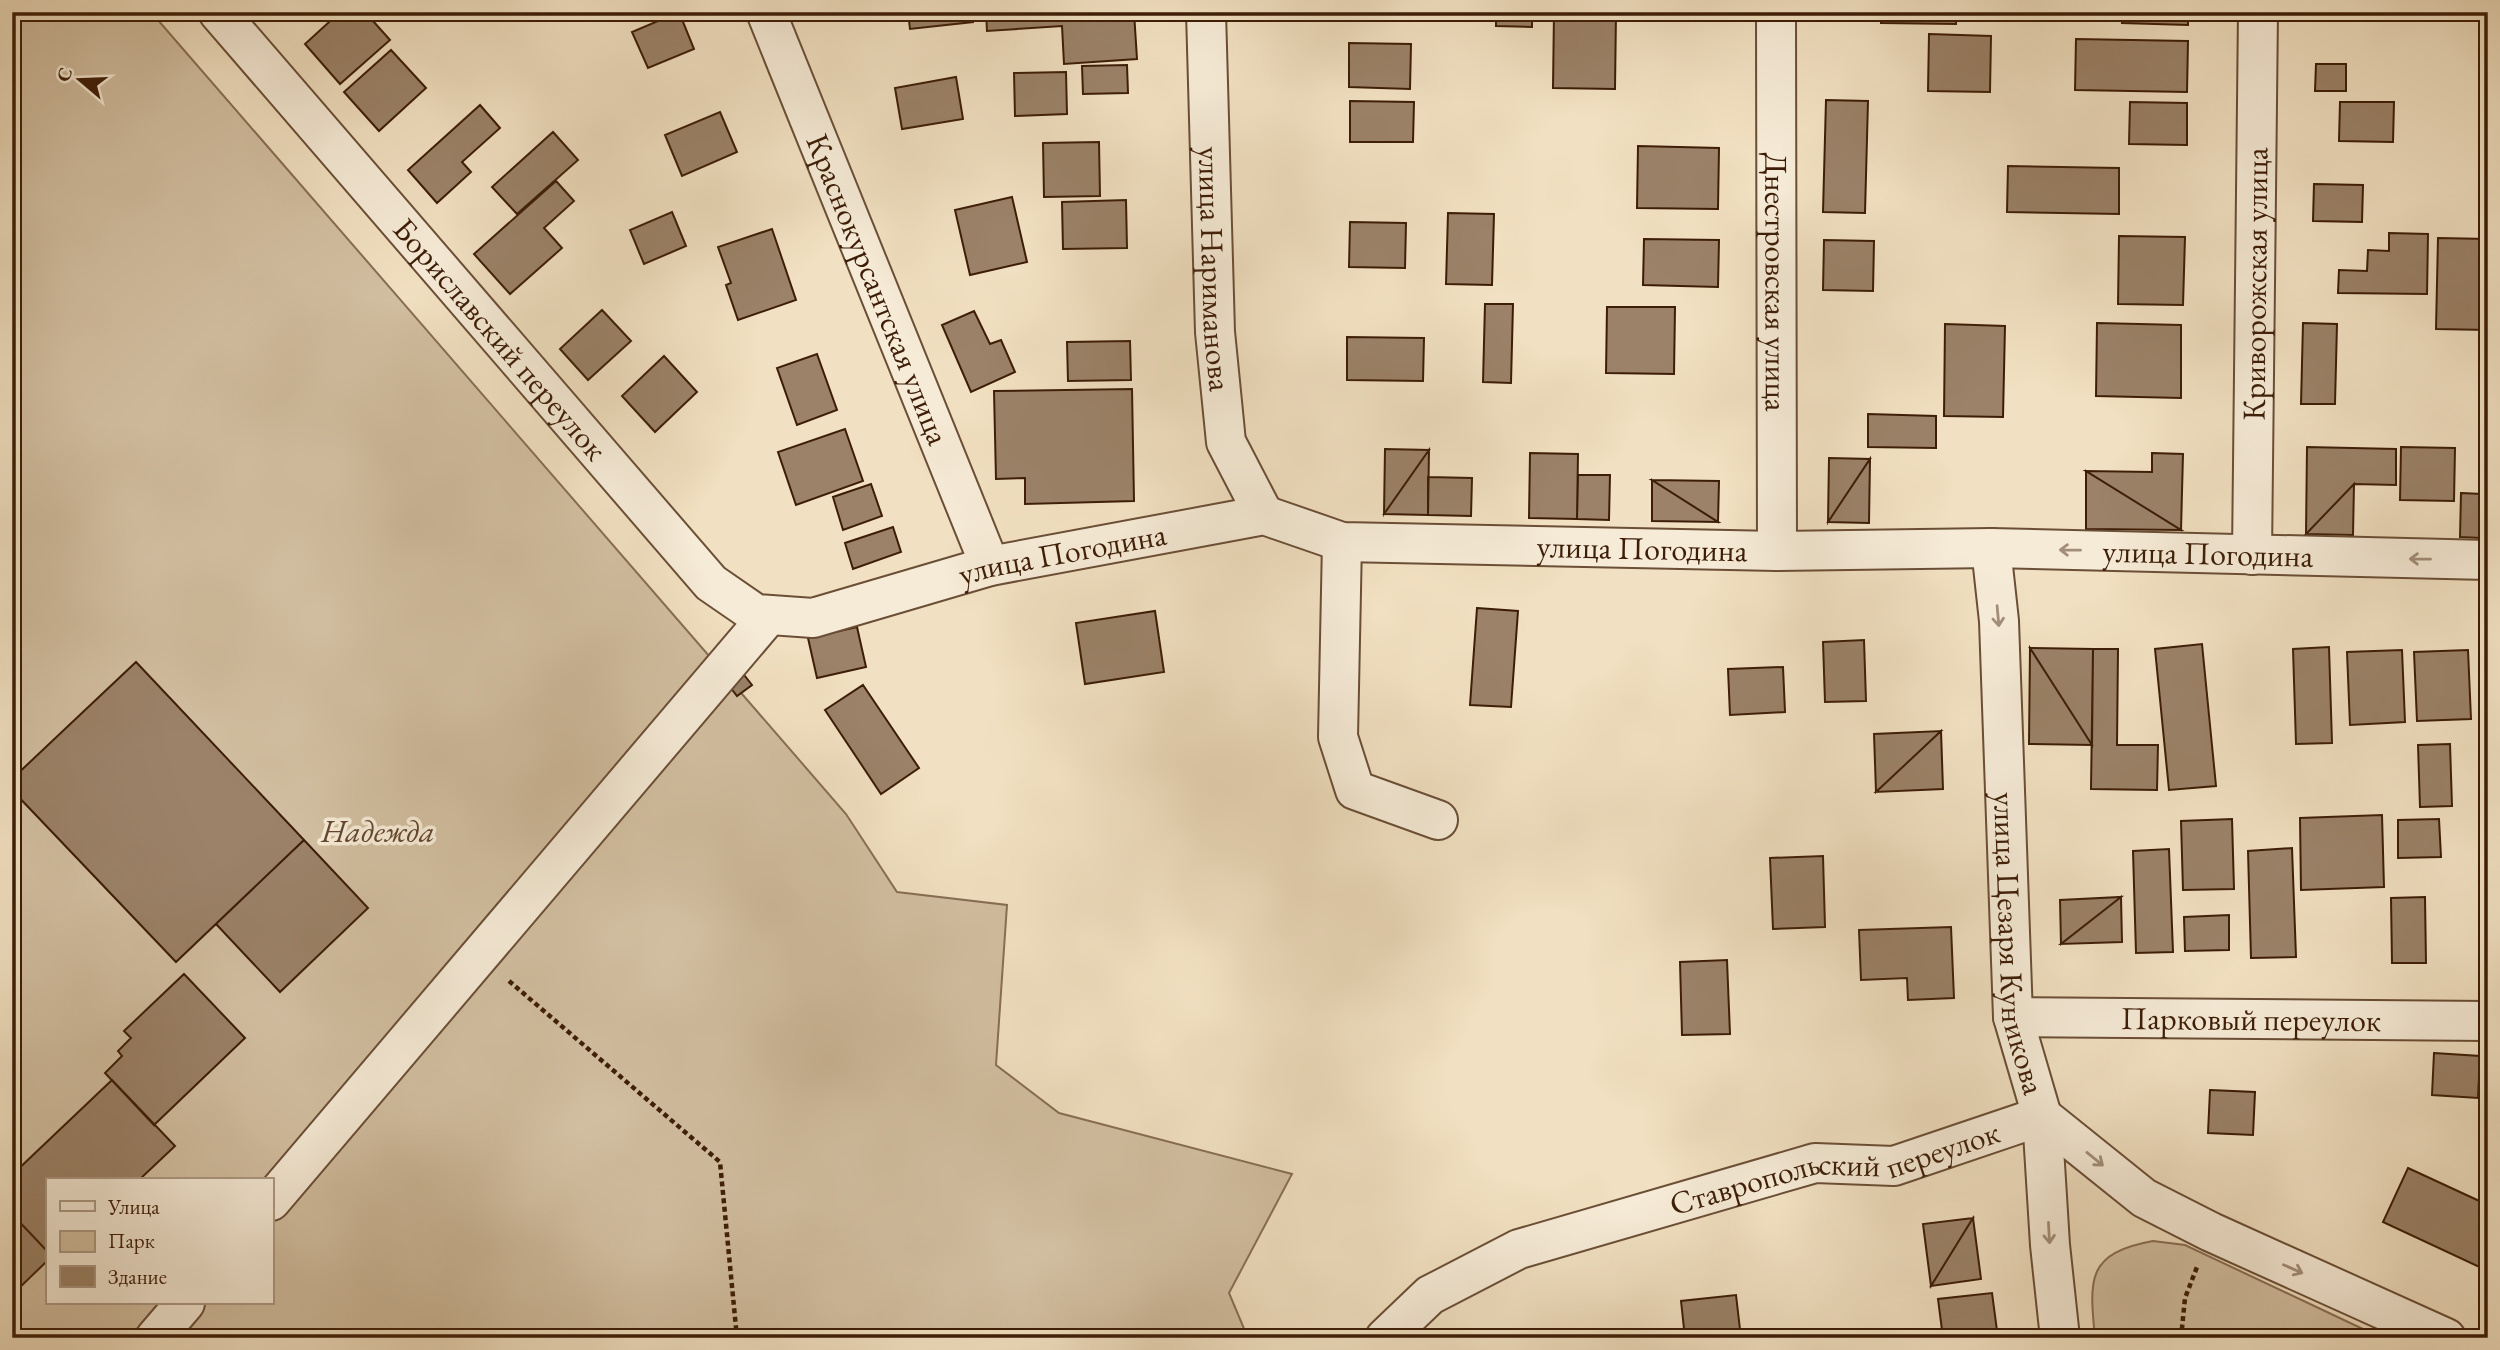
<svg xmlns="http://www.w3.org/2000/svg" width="2500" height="1350" font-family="'EB Garamond',serif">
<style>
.green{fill:#d2bfa1;stroke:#886e54;stroke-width:2;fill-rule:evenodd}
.building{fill:#9b8268;stroke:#3d1d07;stroke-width:2}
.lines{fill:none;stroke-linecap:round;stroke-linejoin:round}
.minor-casing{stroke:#6a4e36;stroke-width:42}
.path{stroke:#3d1d07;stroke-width:4.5;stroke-dasharray:5 3.5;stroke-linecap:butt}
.minor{stroke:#f6ebd7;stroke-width:38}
.oneway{stroke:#a38e79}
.labels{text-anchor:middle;stroke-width:7;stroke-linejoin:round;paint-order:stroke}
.street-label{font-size:32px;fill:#3d1d07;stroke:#f6ebd7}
.park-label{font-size:32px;font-style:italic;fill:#62462e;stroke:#f6ebd7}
</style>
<rect width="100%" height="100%" fill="#f1e0c1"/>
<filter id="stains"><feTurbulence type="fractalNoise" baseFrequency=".00286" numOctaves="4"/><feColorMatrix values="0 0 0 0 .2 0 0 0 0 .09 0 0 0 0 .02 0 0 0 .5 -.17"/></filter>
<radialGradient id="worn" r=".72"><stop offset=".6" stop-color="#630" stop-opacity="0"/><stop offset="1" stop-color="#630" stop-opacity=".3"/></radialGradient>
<path class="green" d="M12 12H151L846 814 897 892 1007 905 996 1065 1059 1113 1292 1174 1229 1293 1248 1338H12ZM47 1180H271V1303H47Z
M2153 1241 2185 1245 2382 1338H2095C2089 1278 2087 1253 2153 1241Z"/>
<path class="building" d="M340 12H365L390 40 340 84 305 44Z
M679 12 694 49 648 68 632 32Z
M908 12H972L973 22 910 29Z
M986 12H1134L1137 59 1064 64 1062 26 987 31Z
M1364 12H1416V21L1364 20Z
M1496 12H1532V27L1496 26Z
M1554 12H1616L1615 89 1553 88Z
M1882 12H1956V24L1881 23Z
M2123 12H2188V25L2122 23Z
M2340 12H2391V19H2340Z
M1929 34 1991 36 1990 92 1928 91Z
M2076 39 2188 41 2187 92 2075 90Z
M1349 43 1411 44 1410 89 1349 87Z
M391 50 426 88 379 131 344 92Z
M2316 64H2346V91H2315Z
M1127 65 1128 93 1083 94 1082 66Z
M1066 72 1067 114 1015 116 1014 73Z
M956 77 963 119 902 129 895 88Z
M1826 100 1868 101 1865 213 1823 212Z
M1350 101 1414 102 1413 142H1350Z
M2130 102 2187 103V145L2129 144Z
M2340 102H2394L2393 142 2339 141Z
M480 105 500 128 462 162 471 172 437 203 408 170Z
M720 112 737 152 682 176 665 135Z
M553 132 578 160 517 214 492 187Z
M1099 142 1100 196 1044 197 1043 143Z
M1638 146 1719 148 1718 209 1637 208Z
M2008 166 2119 168V214L2007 212Z
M556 181 574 201 544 228 562 248 510 294 474 254Z
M2314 184 2363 185 2362 222 2313 221Z
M1012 197 1027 262 970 275 955 210Z
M1126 200 1127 248 1063 249 1062 202Z
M672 212 686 246 644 264 630 230Z
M1448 213 1494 214 1492 285 1446 284Z
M1350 222 1406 223 1405 268 1349 267Z
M772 229 796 300 738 320 726 285 731 283 718 247Z
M2389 233 2428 234 2427 294 2338 293 2339 270 2367 271 2368 250 2389 251Z
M2119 236 2185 237 2183 305 2118 304Z
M2438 238 2488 239V330L2436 329Z
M1644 239 1719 240 1718 287 1643 285Z
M1824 240 1874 241 1873 291 1823 290Z
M1485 304H1513L1511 383 1483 382Z
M1607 307H1675L1674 374 1606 373Z
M602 310 631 341 588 380 560 349Z
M974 311 990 344 1001 340 1015 372 971 392 942 325Z
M2097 323 2181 325V398L2096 396Z
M2303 323 2337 324 2335 404H2301Z
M1945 324 2005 326 2003 417 1944 416Z
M1347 337 1424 338 1423 381 1347 380Z
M1130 341 1131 380 1068 381 1067 342Z
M817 354 837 410 797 425 777 368Z
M664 356 697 392 655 432 622 396Z
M1132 389 1134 501 1025 504V478L996 479 994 391Z
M1868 414 1936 416V448L1868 447Z
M845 429 863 481 796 505 778 452Z
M2307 447 2396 449V485L2354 484 2306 534Z
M2401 447 2455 448 2454 501 2400 500Z
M1385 449 1429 450 1384 514Z
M1429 450 1428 515 1384 514Z
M1530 453 1578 454 1577 519 1529 518Z
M2152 453 2183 454 2181 530 2086 471 2152 472Z
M1829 458 1870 459 1828 522Z
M1870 459 1869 523 1828 522Z
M2086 471 2181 530 2086 529Z
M1578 475H1610L1609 520 1577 519Z
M1428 477 1472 478 1471 516 1428 515Z
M1652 480 1719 481 1718 522Z
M1652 480 1718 522 1652 521Z
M871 484 882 516 843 530 833 497Z
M2354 484 2353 535 2306 534Z
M2461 493 2482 494 2481 538 2460 537Z
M893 527 901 552 853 569 845 543Z
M1477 608 1518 611 1511 707 1470 705Z
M1155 611 1164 672 1085 684 1076 623Z
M857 627 866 667 817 678 808 638Z
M1864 640 1866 701 1825 702 1823 642Z
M2202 644 2216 786 2169 790 2155 649Z
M2329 647 2332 743 2296 744 2293 649Z
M2030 648 2092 745 2029 744Z
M2030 648 2093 649 2092 745Z
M2093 649H2118L2117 745H2158L2157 790 2091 789Z
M2402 650 2405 722 2350 725 2347 652Z
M2468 650 2471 719 2417 721 2414 652Z
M136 662 304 840 176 962 12 790V779Z
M1783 667 1785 712 1730 715 1728 669Z
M741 671 752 685 737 696 727 683Z
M863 685 919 768 881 794 825 710Z
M1941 731 1943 789 1876 792Z
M1941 731 1876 792 1874 734Z
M2450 744 2452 806 2420 807 2418 745Z
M2382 815 2384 887 2301 890 2300 818Z
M2232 819 2234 889 2183 890 2181 821Z
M2439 819 2441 857 2398 858V820Z
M304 840 368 908 280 992 216 924Z
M2292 848 2296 957 2251 958 2248 851Z
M2169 849 2173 952 2136 953 2133 851Z
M1823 856 1825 927 1773 929 1770 858Z
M2121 897 2061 944 2060 900Z
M2121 897 2122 942 2061 944Z
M2425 897 2426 963H2392L2391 898Z
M2229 915V950L2185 951 2184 917Z
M1951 927 1954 998 1908 1000 1907 978 1861 980 1859 930Z
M1727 960 1730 1034 1682 1035 1680 962Z
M184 974 245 1038 154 1125 105 1073 122 1056 118 1051 131 1038 124 1031Z
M2434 1053 2480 1056 2478 1098 2432 1095Z
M112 1080 175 1146 139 1180H47L46 1250 12 1214V1175Z
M2210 1090 2255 1092 2253 1135 2208 1133Z
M2408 1168 2488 1205V1271L2383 1222Z
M12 1214 47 1251V1261L12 1295Z
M1973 1218 1981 1279 1931 1286Z
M1973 1218 1931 1286 1923 1224Z
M1992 1293 1998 1338H1943L1938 1299Z
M1736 1295 1741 1338H1685L1681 1301Z"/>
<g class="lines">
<defs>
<g id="minor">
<path id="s1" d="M218 12 711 583 756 614 813 618 990 566 1264 515 1342 542 1777 551 1991 548 2488 560"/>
<path id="s2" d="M766 12 990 566"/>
<path id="s3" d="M1206 12 1215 332 1226 442 1264 515"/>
<path id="s4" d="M1776 12 1777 551"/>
<path d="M1342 542 1338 737 1355 790 1438 820"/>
<path id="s5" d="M1991 548 1999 621 2013 1017 2042 1116 2050 1245 2060 1338"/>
<path id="s6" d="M2252 555 2258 12"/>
<path id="s7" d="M2013 1017 2488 1021"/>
<path d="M2042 1116 2144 1198 2211 1232 2446 1338"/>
<path d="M271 1201 769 615"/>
<path d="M155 1338 185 1303"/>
<path id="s8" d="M1385 1338 1430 1295 1519 1249 1815 1163 1894 1166 2042 1116"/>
</g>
</defs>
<use href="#minor" class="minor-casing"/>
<path class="path" d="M509 981 720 1162 737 1338
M2181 1338 2185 1298 2197 1267"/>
<use href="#minor" class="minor"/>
</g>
<defs><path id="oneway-shaft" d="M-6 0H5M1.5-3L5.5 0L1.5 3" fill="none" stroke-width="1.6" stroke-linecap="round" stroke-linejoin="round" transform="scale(1.75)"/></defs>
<g class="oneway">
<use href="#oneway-shaft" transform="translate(2070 550) rotate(-179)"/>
<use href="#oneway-shaft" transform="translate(2420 559) rotate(-179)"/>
<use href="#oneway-shaft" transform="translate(1998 616) rotate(85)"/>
<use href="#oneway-shaft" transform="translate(2095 1159) rotate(39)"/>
<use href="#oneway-shaft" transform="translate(2049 1233) rotate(87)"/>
<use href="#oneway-shaft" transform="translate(2293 1269) rotate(24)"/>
</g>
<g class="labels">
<g class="street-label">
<text dy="11" stroke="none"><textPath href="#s3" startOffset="257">улица Нариманова</textPath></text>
<text dy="11" stroke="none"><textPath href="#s4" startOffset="270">Днестровская улица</textPath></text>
<text dy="11" stroke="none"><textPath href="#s6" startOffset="271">Криворожская улица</textPath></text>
<text dy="11" stroke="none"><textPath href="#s2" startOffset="299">Краснокурсантская улица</textPath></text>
<text dy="11" stroke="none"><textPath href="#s1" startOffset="432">Бориславский переулок</textPath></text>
<text dy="11" stroke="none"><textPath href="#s1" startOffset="1712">улица Погодина</textPath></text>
<text dy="11" stroke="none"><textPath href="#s1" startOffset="2278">улица Погодина</textPath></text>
<text dy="11" stroke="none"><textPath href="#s1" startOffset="1124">улица Погодина</textPath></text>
<text dy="11" stroke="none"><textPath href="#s5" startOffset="397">улица Цезаря Куникова</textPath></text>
<text dy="11" stroke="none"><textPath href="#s7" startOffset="238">Парковый переулок</textPath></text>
<text dy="11" stroke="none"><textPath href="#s8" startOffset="490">Ставропольский переулок</textPath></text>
</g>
<g class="park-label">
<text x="378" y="842">Надежда</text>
</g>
</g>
<rect width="2500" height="1350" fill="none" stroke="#f1e0c1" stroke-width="42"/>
<rect x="14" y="14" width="2472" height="1322" fill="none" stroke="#3d1d07" stroke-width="3.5"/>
<rect x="21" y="21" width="2458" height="1308" fill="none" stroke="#3d1d07" stroke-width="2"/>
<rect x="46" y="1178" width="228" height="126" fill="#f6ebd7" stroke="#ac9984" stroke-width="2"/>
<rect x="60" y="1201" width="35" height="10" fill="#f6ebd7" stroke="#ac9984" stroke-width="2"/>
<text x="108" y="1214" font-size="21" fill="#3d1d07">Улица</text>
<rect x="60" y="1231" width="35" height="21" fill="#d2bfa1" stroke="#ac9984" stroke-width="2"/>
<text x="108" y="1248" font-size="21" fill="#3d1d07">Парк</text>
<rect x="60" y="1266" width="35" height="21" fill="#9b8268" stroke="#ac9984" stroke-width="2"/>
<text x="108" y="1284" font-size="21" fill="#3d1d07">Здание</text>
<g transform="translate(80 80) rotate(289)" stroke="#f6ebd7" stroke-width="5" paint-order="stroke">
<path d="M0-5L12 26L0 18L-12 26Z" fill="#3d1d07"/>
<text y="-10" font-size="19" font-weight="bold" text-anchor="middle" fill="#3d1d07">С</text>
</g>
<rect width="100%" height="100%" filter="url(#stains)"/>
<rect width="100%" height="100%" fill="url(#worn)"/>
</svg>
